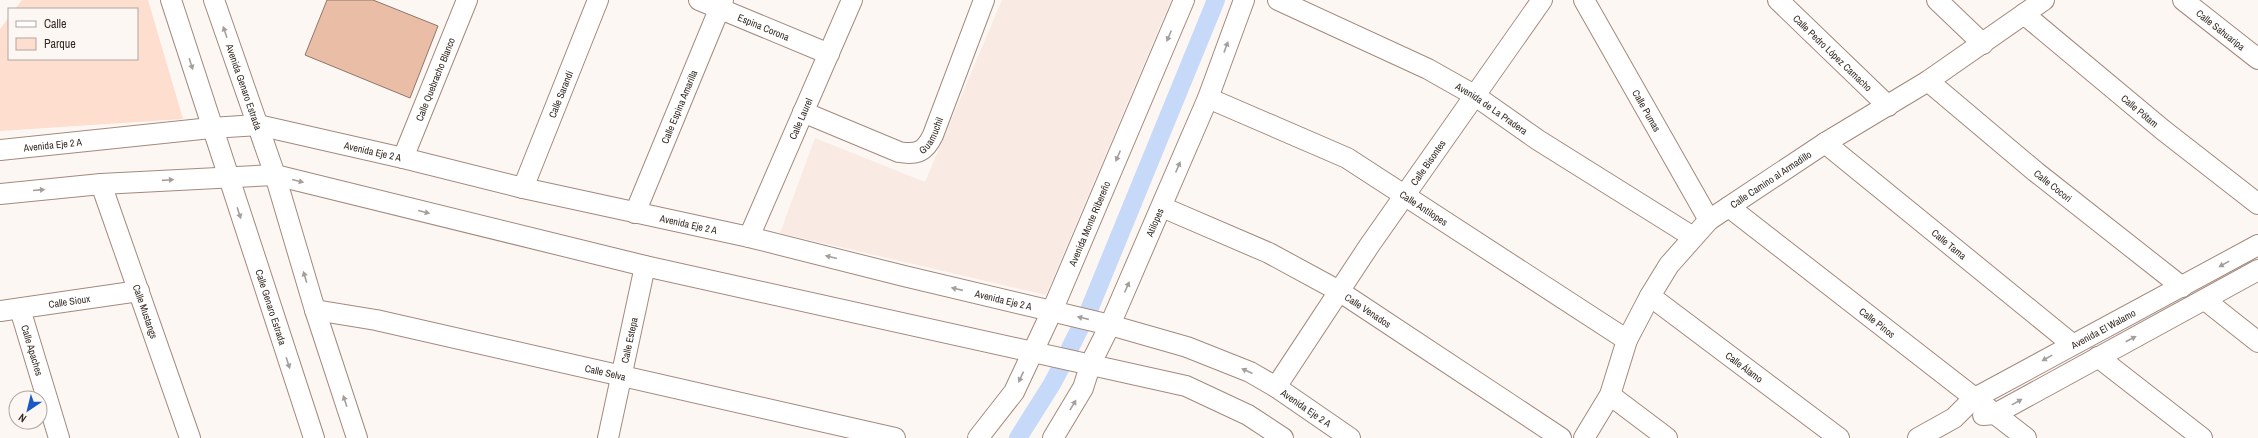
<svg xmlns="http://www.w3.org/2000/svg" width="2258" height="438" font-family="'Archivo Narrow',sans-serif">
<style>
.built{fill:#f9eae3}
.green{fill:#fddecf}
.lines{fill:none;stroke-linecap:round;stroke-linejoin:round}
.canal{stroke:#c6d9f8;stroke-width:18}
.building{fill:#eabda7;stroke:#8f7669}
.minor-casing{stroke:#a3897d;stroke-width:22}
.minor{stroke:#fff;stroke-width:20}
.oneway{fill:#a49f9c}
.labels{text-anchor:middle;stroke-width:3;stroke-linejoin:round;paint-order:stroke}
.street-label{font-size:10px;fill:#342a24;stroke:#fdf7f4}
</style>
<rect width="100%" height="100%" fill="#fdf7f4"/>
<path class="built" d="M1002 0H1171L1046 295 780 233 815 138 925 182Z"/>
<path class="green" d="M22 0H148L183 119 0 131V29L9 17V59H137V9H15Z"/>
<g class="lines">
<path class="canal" d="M1089 310 1216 0
M1070 348 1080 328
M1018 438 1052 384 1061 367"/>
</g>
<path class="building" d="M327 0H373L438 26 410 98 305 55Z"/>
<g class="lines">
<defs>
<g id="minor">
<path id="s1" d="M171 0 314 438"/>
<path id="s2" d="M214 0 275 175 315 310 357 438"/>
<path id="s3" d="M699 0 829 54"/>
<path id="s4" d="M1278 0 1428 69 1474 95 1538 140 1693 237"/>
<path id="s5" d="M1584 0 1709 220"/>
<path id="s6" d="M1778 0 1888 106"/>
<path d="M1937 0 1983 44"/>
<path id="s7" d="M2183 0 2258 59"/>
<path id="s8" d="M2024 14 2163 130 2258 204"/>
<path id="s9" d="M1928 81 2036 172 2182 287"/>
<path id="s10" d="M1208 98 1347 158 1627 340"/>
<path id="s11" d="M803 112 899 152C917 155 925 152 933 135L984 0"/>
<path id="s12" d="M1825 143 2072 344"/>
<path id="s13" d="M0 150 211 128 258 125 403 158 523 188 749 237 904 276 1110 325 1187 347 1250 372 1276 387 1350 438"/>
<path id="s14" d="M403 158 467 0"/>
<path id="s15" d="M101 184 190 438"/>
<path id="s16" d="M523 188 598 0"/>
<path d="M0 194 101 184 275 175 645 266 1186 386 1248 415 1283 438"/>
<path id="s17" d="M1162 207 1269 253 1339 291 1561 438"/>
<path id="s18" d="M1729 207 2026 438"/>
<path id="s19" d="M635 213 723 0"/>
<path id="s20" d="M749 237 852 0"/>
<path id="s21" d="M1650 296 1839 438"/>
<path d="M2205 300 2258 342"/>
<path id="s22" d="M20 309 59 438"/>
<path id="s23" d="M315 310 376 320 895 438"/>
<path id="s24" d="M0 311 139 291"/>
<path d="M2098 357 2202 438"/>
<path id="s25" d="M1276 387 1369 246 1542 0"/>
<path d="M1610 395 1667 438"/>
<path d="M1983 415 1995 414 2258 270"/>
<path id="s26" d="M608 438 645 266"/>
<path id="s27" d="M978 438 1014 392 1052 311 1184 0"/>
<path id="s28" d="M1053 438 1083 388 1091 363 1110 325 1208 98 1244 0"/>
<path id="s29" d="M1584 438 1610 395 1627 340 1650 296 1669 265 1709 220 1825 143 1928 81 2044 0"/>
<path id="s30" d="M1918 438 1954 418 1973 399 2258 245"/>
</g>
</defs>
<use href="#minor" class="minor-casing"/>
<use href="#minor" class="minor"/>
</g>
<defs><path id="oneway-solid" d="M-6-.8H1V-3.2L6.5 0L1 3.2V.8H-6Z"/></defs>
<g class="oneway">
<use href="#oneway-solid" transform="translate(225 32) rotate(-109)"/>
<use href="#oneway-solid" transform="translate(1169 36) rotate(113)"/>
<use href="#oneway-solid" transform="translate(1226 47) rotate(-70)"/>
<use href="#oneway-solid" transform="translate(191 64) rotate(72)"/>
<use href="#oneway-solid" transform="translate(1118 156) rotate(113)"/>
<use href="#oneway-solid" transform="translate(1178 167) rotate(-67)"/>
<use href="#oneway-solid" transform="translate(168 180) rotate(-4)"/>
<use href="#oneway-solid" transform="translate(298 181) rotate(14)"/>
<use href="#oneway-solid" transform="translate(39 190) rotate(-5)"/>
<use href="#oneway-solid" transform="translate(424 212) rotate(14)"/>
<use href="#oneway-solid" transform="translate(239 213) rotate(72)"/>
<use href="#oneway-solid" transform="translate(831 257) rotate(-166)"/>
<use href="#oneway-solid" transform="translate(2224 264) rotate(151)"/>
<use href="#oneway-solid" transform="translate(305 277) rotate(-107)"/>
<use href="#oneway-solid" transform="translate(1127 287) rotate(-66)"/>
<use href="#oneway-solid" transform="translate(957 289) rotate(-167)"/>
<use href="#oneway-solid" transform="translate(1083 318) rotate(-167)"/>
<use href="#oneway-solid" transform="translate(2131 339) rotate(-28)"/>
<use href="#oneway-solid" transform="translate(2047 358) rotate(151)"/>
<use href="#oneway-solid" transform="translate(288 363) rotate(72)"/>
<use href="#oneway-solid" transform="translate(1247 371) rotate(-155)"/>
<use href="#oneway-solid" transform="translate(1021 377) rotate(115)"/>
<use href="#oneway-solid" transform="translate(345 401) rotate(-108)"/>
<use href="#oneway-solid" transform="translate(2017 402) rotate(-29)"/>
<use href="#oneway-solid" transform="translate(1073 405) rotate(-59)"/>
</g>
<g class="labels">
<g class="street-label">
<text dy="4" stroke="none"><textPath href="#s3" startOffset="70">Espina Corona</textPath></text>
<text dy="4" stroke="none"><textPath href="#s7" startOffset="48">Calle Sahuaripa</textPath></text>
<text dy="4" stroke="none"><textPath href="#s6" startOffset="76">Calle Pedro López Camacho</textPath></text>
<text dy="4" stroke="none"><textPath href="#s14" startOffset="85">Calle Quebracho Blanco</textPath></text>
<text dy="4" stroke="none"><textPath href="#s2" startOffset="92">Avenida Genaro Estrada</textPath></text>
<text dy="4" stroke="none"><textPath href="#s16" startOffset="101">Calle Sarandí</textPath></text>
<text dy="4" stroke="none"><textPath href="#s19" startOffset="115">Calle Espina Amarilla</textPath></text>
<text dy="4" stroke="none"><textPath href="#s4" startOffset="240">Avenida de La Pradera</textPath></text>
<text dy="4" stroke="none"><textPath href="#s5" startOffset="127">Calle Pumas</textPath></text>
<text dy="4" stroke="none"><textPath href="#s8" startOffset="151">Calle Pótam</textPath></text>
<text dy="4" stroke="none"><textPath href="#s20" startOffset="129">Calle Laurel</textPath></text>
<text dy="4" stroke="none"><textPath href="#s11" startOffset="145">Guamuchil</textPath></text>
<text dy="4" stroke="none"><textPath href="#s13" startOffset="53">Avenida Eje 2 A</textPath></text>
<text dy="4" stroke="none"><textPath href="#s13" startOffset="377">Avenida Eje 2 A</textPath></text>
<text dy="4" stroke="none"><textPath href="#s25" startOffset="271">Calle Bisontes</textPath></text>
<text dy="4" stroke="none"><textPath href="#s29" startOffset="328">Calle Camino al Armadillo</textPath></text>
<text dy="4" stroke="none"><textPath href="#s9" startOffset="163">Calle Cocori</textPath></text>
<text dy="4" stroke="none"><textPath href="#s10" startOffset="243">Calle Antilopes</textPath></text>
<text dy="4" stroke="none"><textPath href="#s28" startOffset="239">Atilopes</textPath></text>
<text dy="4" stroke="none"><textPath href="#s13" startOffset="701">Avenida Eje 2 A</textPath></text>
<text dy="4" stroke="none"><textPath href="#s27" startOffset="243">Avenida Monte Ribereño</textPath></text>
<text dy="4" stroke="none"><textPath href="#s12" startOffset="160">Calle Tama</textPath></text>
<text dy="4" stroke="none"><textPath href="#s13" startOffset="1025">Avenida Eje 2 A</textPath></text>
<text dy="4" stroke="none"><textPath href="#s24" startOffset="70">Calle Sioux</textPath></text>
<text dy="4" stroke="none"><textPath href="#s1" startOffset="323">Calle Genaro Estrada</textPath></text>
<text dy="4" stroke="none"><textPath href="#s15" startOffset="135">Calle Mustangs</textPath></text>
<text dy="4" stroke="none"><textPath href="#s17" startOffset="231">Calle Venados</textPath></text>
<text dy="4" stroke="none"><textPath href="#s18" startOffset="188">Calle Pinos</textPath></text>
<text dy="4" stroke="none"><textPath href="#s30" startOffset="216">Avenida El Walamo</textPath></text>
<text dy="4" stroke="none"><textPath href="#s26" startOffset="100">Calle Estepa</textPath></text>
<text dy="4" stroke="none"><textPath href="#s22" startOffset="43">Calle Apaches</textPath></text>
<text dy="4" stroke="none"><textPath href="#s21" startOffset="118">Calle Álamo</textPath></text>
<text dy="4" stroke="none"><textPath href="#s23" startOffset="297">Calle Selva</textPath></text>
<text dy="4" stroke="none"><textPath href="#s13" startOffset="1349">Avenida Eje 2 A</textPath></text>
</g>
</g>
<rect x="8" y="8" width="130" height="52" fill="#fdf7f4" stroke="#ada5a1"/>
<rect x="16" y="21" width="20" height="6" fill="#ffffff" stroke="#ada5a1"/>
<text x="44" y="28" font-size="12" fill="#342a24">Calle</text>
<rect x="16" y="38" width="20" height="12" fill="#fddecf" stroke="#ada5a1"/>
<text x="44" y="48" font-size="12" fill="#342a24">Parque</text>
<g transform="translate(28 410) rotate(215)"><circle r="19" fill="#fdf7f4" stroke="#ada5a1"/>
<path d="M0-3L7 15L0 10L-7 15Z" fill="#1a58c4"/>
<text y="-6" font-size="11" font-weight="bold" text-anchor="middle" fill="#342a24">N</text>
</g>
</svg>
